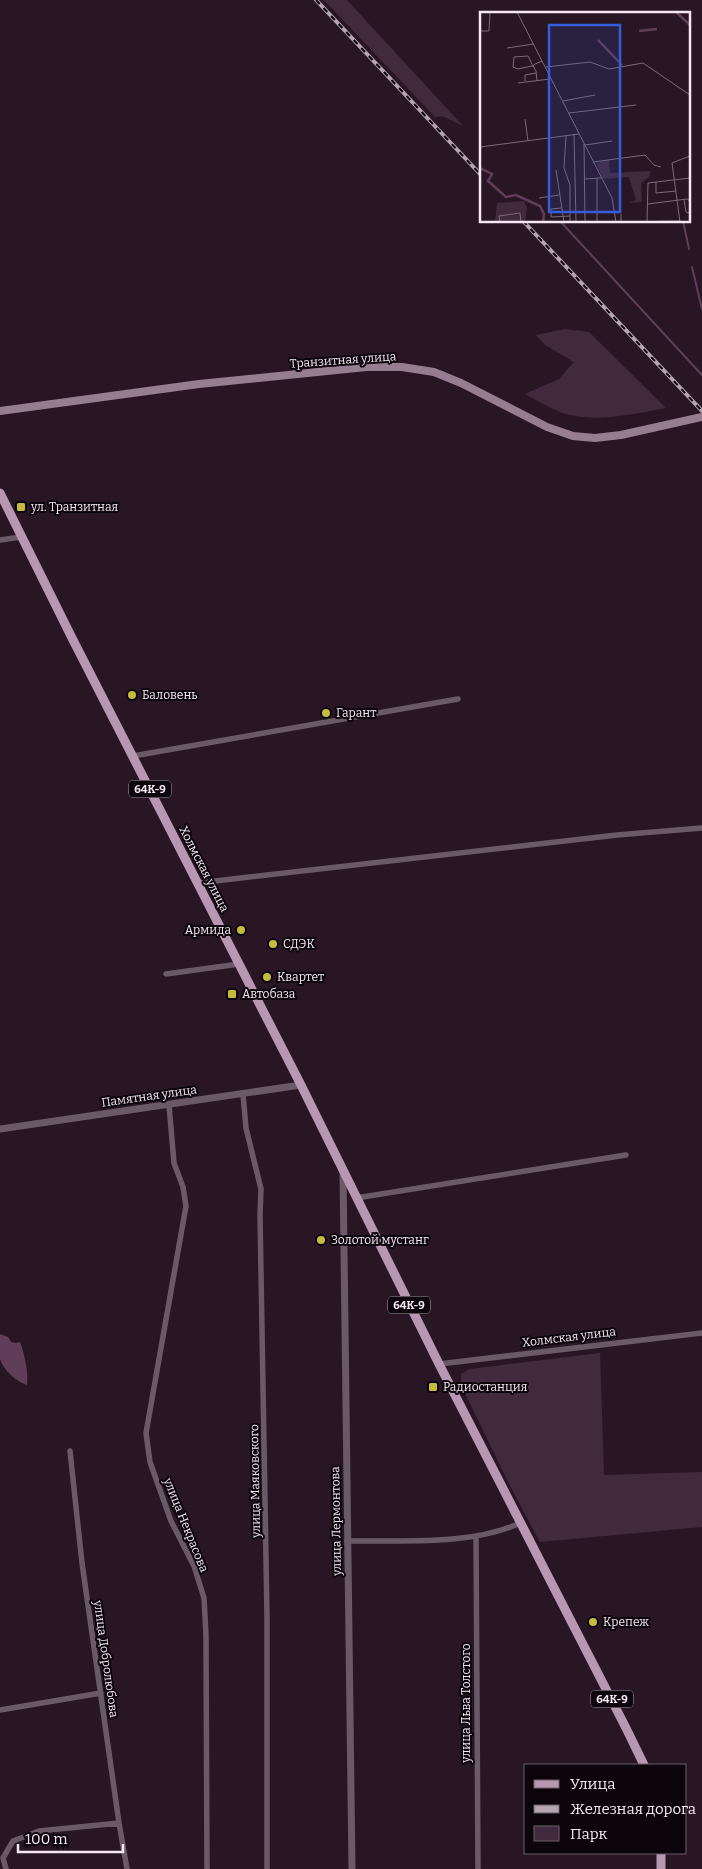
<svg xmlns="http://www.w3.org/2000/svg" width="702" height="1869" font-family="Bitter,serif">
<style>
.green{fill:#422a3e}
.water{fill:#603e5a}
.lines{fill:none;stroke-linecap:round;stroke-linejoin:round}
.stream{stroke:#603e5a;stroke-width:2}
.minor{stroke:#6a5a67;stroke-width:5.5}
.tertiary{stroke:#6a5a67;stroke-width:7}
.secondary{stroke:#967d91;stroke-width:8}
.primary{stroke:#b897b2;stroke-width:9}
.rail-casing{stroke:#b4a5b1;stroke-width:4}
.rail{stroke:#0c050b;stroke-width:2;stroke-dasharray:5.5;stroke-linecap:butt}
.poi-dot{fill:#c5bc3d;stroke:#0c050b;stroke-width:2}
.labels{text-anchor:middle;stroke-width:4;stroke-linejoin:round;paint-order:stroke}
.shield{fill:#0c050b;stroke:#afa4ad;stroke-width:1}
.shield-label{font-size:11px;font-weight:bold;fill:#f5e8f2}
.street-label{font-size:12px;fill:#f5e8f2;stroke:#0c050b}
.poi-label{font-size:12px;fill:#f5e8f2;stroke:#0c050b;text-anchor:start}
.inset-river{fill:none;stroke:#603e5a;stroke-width:2.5}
.inset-road{fill:none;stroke:#7a6a77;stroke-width:1}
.view{fill:#335ddb;fill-opacity:0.15;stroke:#335ddb;stroke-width:2.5}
.inset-edge{fill:none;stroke:#f5e8f2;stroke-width:2.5}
</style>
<rect width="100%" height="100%" fill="#281625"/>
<path class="green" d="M324 0H347L463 126 442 116 435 117Z
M565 329 589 332 666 408C634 414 592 424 560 412 548 407 536 400 525 394L559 379 574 362 545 345 536 335Z
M600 1353 604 1475 702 1472V1527L540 1542 509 1484 461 1385V1374L470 1369Z"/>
<path class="water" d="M0 1334 8 1337 11 1342 16 1343 20 1342C24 1352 29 1374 27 1385 16 1381 4 1371 0 1359 0 1353 0 1342 0 1334Z"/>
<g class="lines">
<path class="stream" d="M560 221 702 375
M683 221 689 249
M692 267 702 309"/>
<path class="minor" d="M0 540 21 537
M133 756 458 699
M198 883 617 835 702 828
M166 974 239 964
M243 1094 246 1128 261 1189 260 1215 267 1616V1869
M169 1105 174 1163 183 1187 186 1206 146 1433 150 1462 171 1521 194 1566 204 1598 206 1635 207 1869
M356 1198 626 1155
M439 1364 702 1333
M70 1451 82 1563 119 1823 127 1869
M476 1536 478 1869
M347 1541C402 1540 470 1546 520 1523
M0 1710 101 1693
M6 1869 3 1858 13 1841 39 1831 119 1823"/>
<path class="tertiary" d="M0 1129 301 1085
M343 1172 352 1869"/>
<path class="secondary" d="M0 411 199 384 366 367H402L434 372 461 383 547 427 573 436 595 438 621 435 702 417"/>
<path class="primary" d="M0 493 72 638 301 1085 439 1364 626 1728 644 1765
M661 1853V1869"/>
<defs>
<path id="rail" d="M316 0 481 175
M523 221 702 411"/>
</defs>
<use href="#rail" class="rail-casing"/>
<use href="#rail" class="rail"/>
</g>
<g class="poi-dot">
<rect x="16" y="502" width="10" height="10" rx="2.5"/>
<circle cx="132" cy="695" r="5"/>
<circle cx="326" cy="713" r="5"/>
<circle cx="241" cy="930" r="5"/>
<circle cx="273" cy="944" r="5"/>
<circle cx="267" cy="977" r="5"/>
<rect x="227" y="989" width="10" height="10" rx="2.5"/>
<circle cx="321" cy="1240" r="5"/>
<rect x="428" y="1382" width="10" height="10" rx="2.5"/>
<circle cx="593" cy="1622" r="5"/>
</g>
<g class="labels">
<g class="shield">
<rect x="129" y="780.5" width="42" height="17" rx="4"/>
<rect x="388" y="1296.5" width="42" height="17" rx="4"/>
<rect x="591" y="1690.5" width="42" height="17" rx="4"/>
</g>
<g class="shield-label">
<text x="150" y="793">64К-9</text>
<text x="409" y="1309">64К-9</text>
<text x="612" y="1703">64К-9</text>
</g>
<g class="street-label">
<text transform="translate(343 360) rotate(-4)" y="4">Транзитная улица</text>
<text transform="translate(204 869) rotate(63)" y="4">Холмская улица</text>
<text transform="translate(149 1096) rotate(-8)" y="4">Памятная улица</text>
<text transform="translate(569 1337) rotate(-7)" y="4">Холмская улица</text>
<text transform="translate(255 1481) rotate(-91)" y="4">улица Маяковского</text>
<text transform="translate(336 1521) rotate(-91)" y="4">улица Лермонтова</text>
<text transform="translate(186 1525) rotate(68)" y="4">улица Некрасова</text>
<text transform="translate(106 1659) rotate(82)" y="4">улица Добролюбова</text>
<text transform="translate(466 1703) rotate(-90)" y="4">улица Льва Толстого</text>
</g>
<g class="poi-label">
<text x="31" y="511">ул. Транзитная</text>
<text x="142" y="699">Баловень</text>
<text x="336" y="717">Гарант</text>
<text x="231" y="934" text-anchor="end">Армида</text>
<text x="283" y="948">СДЭК</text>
<text x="277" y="981">Квартет</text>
<text x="242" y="998">Автобаза</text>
<text x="331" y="1244">Золотой мустанг</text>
<text x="443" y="1391">Радиостанция</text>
<text x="603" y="1626">Крепеж</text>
</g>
</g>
<g transform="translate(480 12)">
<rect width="210" height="210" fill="#281625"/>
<path d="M129 148 130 161 171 159 169 165 161 171 162 190 149 191 156 188 149 165 123 167 116 151ZM44 189 47 196 45 210H15L17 191Z" fill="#422a3e"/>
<path class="inset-river" d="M196 0 210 13M159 19 177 17M118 28 142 53M0 156 12 162 8 169 26 185 36 183 60 194 64 202 63 210"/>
<path class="inset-road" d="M37 0 132 186 136 210M0 19H9L10 0M27 36 54 32M66 55 110 50 129 57 163 51 210 83M45 69V63L56 61M57 69 56 59 53 54 48 44 34 45 33 55 38 57 52 54H53L55 52 62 49M38 71 70 67M83 89 115 83M89 101 156 93M45 107 48 129M94 122 96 210M86 124 84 156 90 173V210M104 132 105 210M105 133 132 129M0 135 99 122M113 150 165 143 174 153 181 155M76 158 84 210M104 167 121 166M117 167V210M176 170V181L196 179M59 186 79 183M204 187 206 200 210 201M168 192 207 187 210 189M81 196 71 197V205L90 204M141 202V210L200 209M20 210 19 204 40 201 41 210M167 210 168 171 210 166M200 210 192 151 210 144"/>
<path class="view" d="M69 13H140V200H69Z"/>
<rect width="210" height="210" class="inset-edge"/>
</g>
<rect x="524" y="1764" width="162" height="90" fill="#0c050b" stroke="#696067"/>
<rect x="534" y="1780" width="25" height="8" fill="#b897b2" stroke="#696067"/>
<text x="570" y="1789" font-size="15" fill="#f5e8f2">Улица</text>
<rect x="534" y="1805" width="25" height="8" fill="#b4a5b1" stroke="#696067"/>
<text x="570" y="1814" font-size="15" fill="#f5e8f2">Железная дорога</text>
<rect x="534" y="1826" width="25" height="15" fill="#422a3e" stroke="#696067"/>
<text x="570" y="1839" font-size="15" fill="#f5e8f2">Парк</text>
<path d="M18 1844v8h105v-8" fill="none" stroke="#f5e8f2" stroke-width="2.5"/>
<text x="25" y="1844" font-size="15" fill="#f5e8f2" stroke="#0c050b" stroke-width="4" paint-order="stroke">100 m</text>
</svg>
